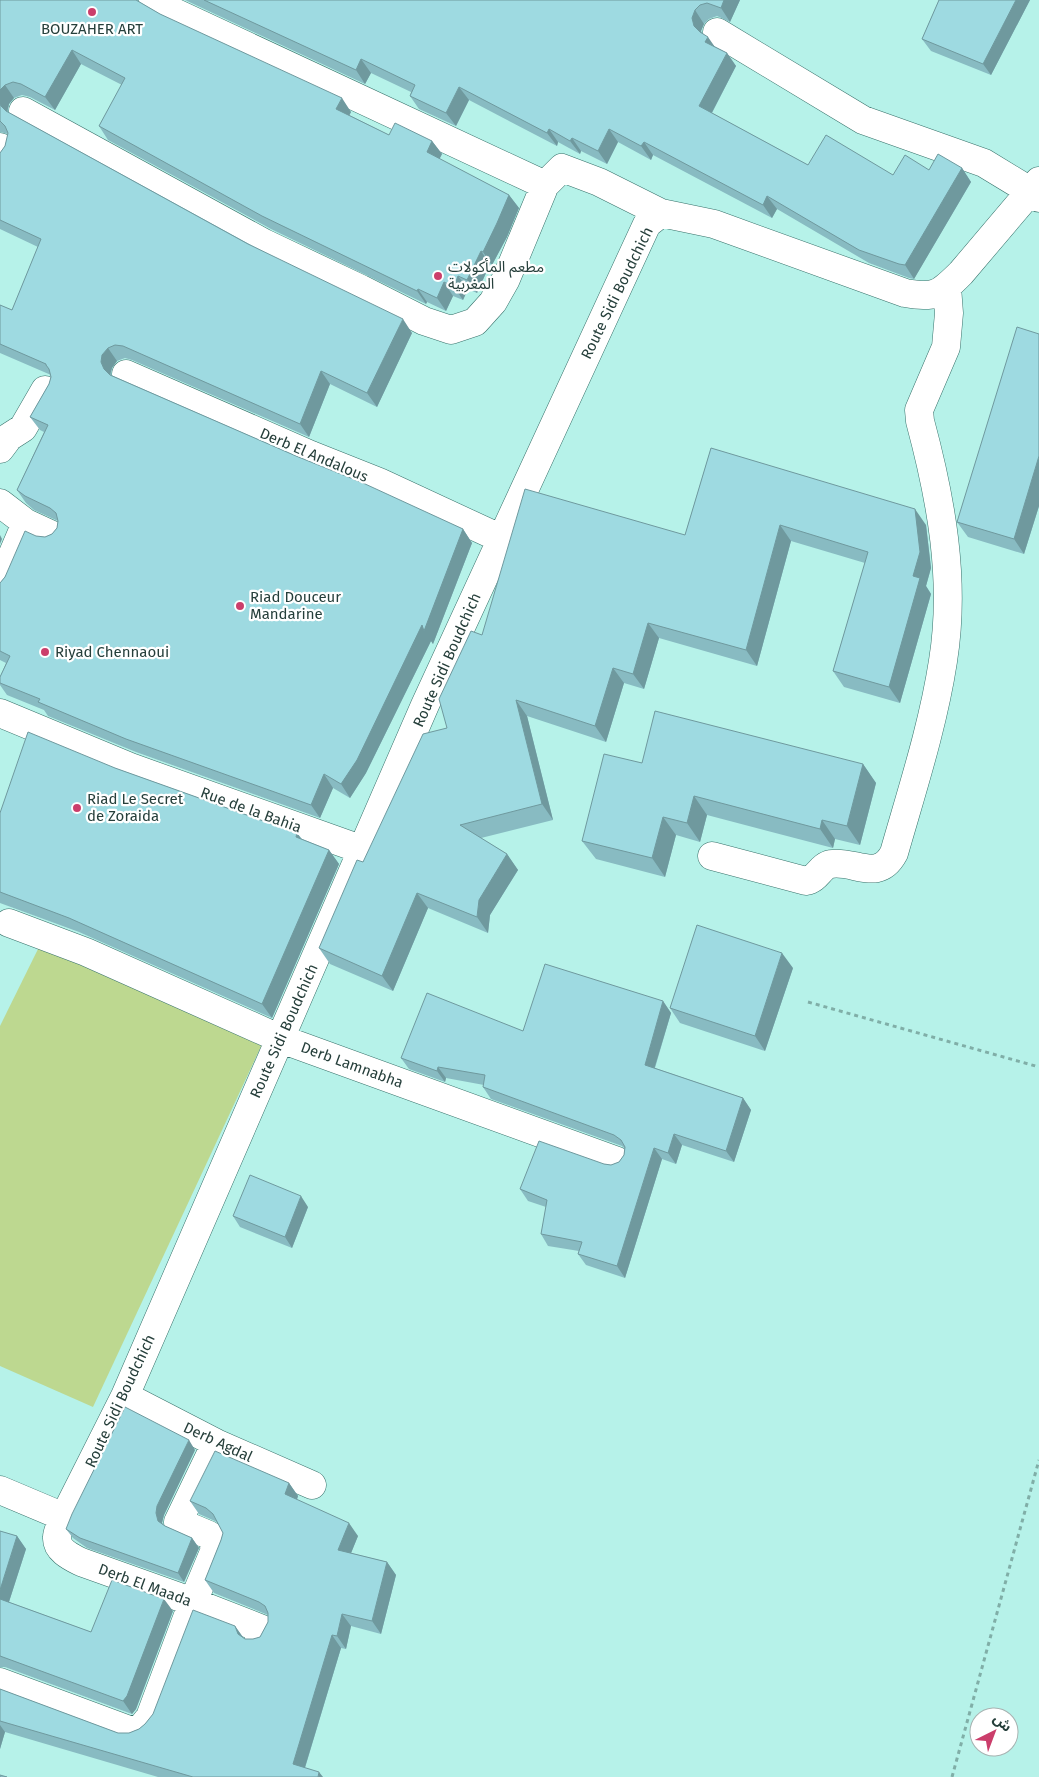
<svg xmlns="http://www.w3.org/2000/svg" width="1039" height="1777" font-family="'Fira Sans','Noto Sans Arabic',sans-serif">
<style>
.green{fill:#bdd890}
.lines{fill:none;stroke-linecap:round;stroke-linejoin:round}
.minor-casing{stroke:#37716a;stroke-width:29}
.path{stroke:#80aea7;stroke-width:3;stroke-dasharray:4 4;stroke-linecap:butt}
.minor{stroke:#fff;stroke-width:28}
.wall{fill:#88bbc2}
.shaded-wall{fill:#6f999e}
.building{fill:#9edae1;stroke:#6f999e}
.poi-dot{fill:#cb3e6b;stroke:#fff;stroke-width:2}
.labels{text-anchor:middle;stroke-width:4.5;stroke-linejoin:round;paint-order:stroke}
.poi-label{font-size:15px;fill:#263f3b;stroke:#fff;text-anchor:start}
.street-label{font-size:15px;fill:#263f3b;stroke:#fff}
</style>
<rect width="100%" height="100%" fill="#b6f2e9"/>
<path class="green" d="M40 945 265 1038 93 1407 0 1366V1026Z"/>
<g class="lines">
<defs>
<path id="minor" d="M153 0 176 13 545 185 562 168 599 182 661 213
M717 32 863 120 984 163 1030 191 1039 198
M23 111 264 243 361 289 424 321 451 330 475 322 493 302 506 279 545 185
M0 147 2 148 0 154
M126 374 311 455 379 482 502 539
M0 449 9 437 23 428 45 390
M0 503 26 523 52 535
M0 584 26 523
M0 713 130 767 363 850
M712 856 806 881C818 879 820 866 831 864 855 860 878 883 894 853 912 790 933 726 943 661 956 580 941 499 920 421L919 410 946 347 949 313 947 287
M9 923 86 952 281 1039 617 1161
M125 1396 216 1443 312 1485
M0 1490 64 1517
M259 1637 262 1629 193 1602 81 1562C71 1557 56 1550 57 1537 57 1531 62 1523 64 1517L125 1396 425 705 647 224 661 213 714 224 905 293C935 298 939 295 961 273L1039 181
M0 1682 132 1731 142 1727 150 1717 193 1602 216 1547 209 1535 178 1522 216 1443"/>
</defs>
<use href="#minor" class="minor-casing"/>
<path class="path" d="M808 1002 1039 1067
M952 1777 1039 1460"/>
<use href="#minor" class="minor"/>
</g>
<path class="wall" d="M0 0H138V1L160 14 351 112 349 115 389 135 432 141 442 154 439 159 509 195 519 208 507 237 492 265 490 264 477 293 468 289 463 300 453 296 446 311 427 302 426 304 271 229 108 140 99 126 122 85 81 64 55 110 30 97 22 95 14 98 9 104 8 112 412 333 377 407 330 384 309 437 132 360 125 358 117 361 112 368 111 375 463 529 472 543 433 644 431 641 366 773 350 798 333 788 320 818 136 752 48 716 44 710 7 695 0 685V677L6 663 0 660V583L36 536 45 537 52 534 57 528 58 521 34 510 26 503 17 490 44 432 40 430 30 417 49 384 51 377V375L0 353V305L12 310 38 247 0 229V153L5 146 8 134 0 132Z
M185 0H740L730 22 717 16 709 19 704 24 701 31 702 33 714 46 727 53 736 66 712 113 808 165 893 175 929 170 962 168 971 182 914 279 909 278 869 263 777 209 772 218 653 155 651 160 618 142 607 164 581 151 580 154 558 142 557 146 469 100 456 126 419 109 410 96 411 92 371 73 365 84Z
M939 0H1030L991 75 931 51 922 39Z
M1039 334V506L1024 554 968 537 957 522Z
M711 448 926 525 931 568 926 586 931 594 900 703 844 687 833 671 865 563 791 541 757 666 659 638 644 689 624 683 606 742 527 716 553 820 481 838 507 854 518 870 490 915 488 933 428 908 393 991 330 964 319 948 363 862 447 728 482 635 685 535Z
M642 763 863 764 876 783 860 845 835 839 833 848 707 815 700 842 676 835 665 877 596 859 582 841Z
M115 768 297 833 302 839 329 850 339 864 272 1018 79 932 0 903V813Z
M793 968 765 1051 680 1023 670 1008Z
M663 1001 671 1013 655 1068 743 1098 751 1110 734 1162 682 1145 676 1164 662 1159 625 1278 586 1265 578 1254 579 1251 548 1246 541 1234 546 1207 528 1201 520 1189 604 1164 611 1165 619 1162 624 1155V1148L622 1146 491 1099 483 1087 484 1085 446 1078 445 1082 409 1069 401 1058Z
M308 1207 292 1248 240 1227 233 1216Z
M195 1450 164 1515 162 1523 165 1526 192 1538 199 1548 184 1582 87 1548 73 1538 66 1529Z
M289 1483 298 1496 297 1500 358 1536 351 1553 387 1562 396 1575 381 1634 351 1626 346 1649 341 1648 305 1768 323 1777H158L5 1732 0 1749V1689L118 1733H129L139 1729 145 1724 235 1626 243 1637 245 1639H253L260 1637 268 1622V1615L214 1593 205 1580 221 1540 223 1533 218 1523 215 1521 199 1514 190 1501Z
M0 1531 17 1536 26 1549 9 1602 91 1632 173 1611 136 1709 132 1714 5 1667H0Z"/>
<path class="shaded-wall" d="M724 0H740L730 22 721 8Z
M1016 0H1030L991 75 983 64Z
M695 10 704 24 701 31 703 39 694 26 692 18Z
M708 37 717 50 705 42Z
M72 50 81 64 55 110 45 97Z
M727 53 736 66 708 120 699 106Z
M361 59 371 73 365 84 356 70Z
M5 85 14 98 9 104 7 112 10 120 0 104V90Z
M459 87 469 100 456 126 446 113Z
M342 98 351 112 346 122 336 109Z
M549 129 558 142 557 146 547 133Z
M609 129 618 142 607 164 598 151Z
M572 138 581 151 580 154 570 141Z
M432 141 442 154 436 166 427 152Z
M644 142 653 155 651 160 641 146Z
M962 168 971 182 914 279 905 265Z
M509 195 519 208 507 237 492 265 483 252Z
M767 196 777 209 772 218 763 205Z
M481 251 490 264 477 293 467 280Z
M458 276 468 289 463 300 454 287Z
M444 282 453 296 446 311 437 298Z
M418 289 427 302 426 304 417 291Z
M403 319 412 333 377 407 367 393Z
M108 348 117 361 112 368 110 375 104 369 101 362 102 355Z
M321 371 330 384 309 437 300 424Z
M1039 456V506L1024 554 1014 539Z
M915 509 926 525 931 568 926 586 931 594 900 703 889 687 913 576Z
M780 525 791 541 757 666 746 650Z
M463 529 472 543 433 644 431 641 366 773 350 798 341 784Z
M0 535 2 539 0 544Z
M648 623 659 638 644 689 633 674Z
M613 668 624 683 606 742 595 726Z
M516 700 527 716 553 820 542 804Z
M863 764 876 783 860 845 847 826Z
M324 774 333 788 320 818 311 805Z
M694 796 707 815 700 842 687 823Z
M663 817 676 835 665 877 652 858Z
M822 820 835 839 833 848 820 829Z
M297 833 307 847 296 837Z
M329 850 339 864 272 1018 262 1004Z
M507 854 518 870 490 915 488 933 477 917 479 900Z
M417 893 428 908 393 991 382 976Z
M782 953 793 968 765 1051 755 1036Z
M663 1001 671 1013 652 1076 645 1065Z
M438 1067 446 1078 445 1082 437 1071Z
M743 1098 751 1110 734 1162 726 1151Z
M674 1134 682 1145 676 1164 668 1153Z
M654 1148 662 1159 625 1278 617 1266Z
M301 1196 308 1207 292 1248 285 1237Z
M189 1440 195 1450 164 1515 162 1523 165 1531 158 1521 156 1513 157 1506Z
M289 1483 298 1496 294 1507 285 1494Z
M349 1523 358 1536 347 1563 338 1550Z
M17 1536 26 1549 6 1611 0 1602V1590Z
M192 1538 199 1548 184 1582 178 1573Z
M387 1562 396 1575 381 1634 372 1621Z
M164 1599 173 1611 136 1709 132 1714 123 1701Z
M342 1614 351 1626 346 1649 337 1636Z
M235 1626 244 1639 238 1634Z
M332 1635 341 1648 302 1777 293 1764Z
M0 1725 5 1732 0 1749Z
M319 1772 323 1777H318Z"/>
<path class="building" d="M0 0H136L160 14 342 98 336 109 389 135 395 123 432 141 427 152 509 195 497 223 483 252 481 251 467 280 458 276 454 287 444 282 437 298 418 289 417 291 262 216 99 126 125 78 72 50 45 97 21 84 13 82 5 85 0 90Z
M204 0H724L721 8 707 3 700 5 695 10 692 18 694 26 700 32 708 37 705 42 727 53 699 106 808 165 826 135 893 175 905 155 929 170 938 154 962 168 905 265 899 264 859 250 767 196 763 205 644 142 641 146 609 129 598 151 572 138 570 141 549 129 547 133 459 87 446 113 410 96 415 85 361 59 356 70Z
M939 0H1016L983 64 922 39Z
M0 104 1 106 6 111 248 244 403 319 367 393 321 371 300 424 123 346 115 345 108 348 102 355 101 362 104 369 110 375 296 456 363 483 463 529 424 631 422 625 357 760 341 784 324 774 311 805 126 739 38 702 40 699 0 683V677L10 656 0 651V583L5 577 25 531 36 536 45 537 52 534 57 528 58 521 56 513 50 508 25 496 17 490 48 425 30 417 49 384 51 377 49 369 46 365V364L0 344V305L12 310 41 239 0 220V153L5 146 8 133 5 126 0 121Z
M1017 327 1039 334V456L1014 539 957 522Z
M711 448 915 509 920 552 913 576 920 578 889 687 833 671 868 552 780 525 746 650 648 623 633 674 613 668 595 726 516 700 542 804 460 825 507 854 479 900 477 917 417 893 382 976 319 948 357 860 363 862 423 734 447 728 439 699 471 631 482 635 525 489 685 535Z
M655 711 863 764 847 826 822 820 820 829 694 796 687 823 663 817 652 858 582 841 604 754 642 763Z
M28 732 115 768 297 833 296 837 329 850 262 1004 69 918 0 892V813Z
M697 925 782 953 755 1036 670 1008Z
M545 964 663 1001 645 1065 743 1098 726 1151 674 1134 668 1153 654 1148 617 1266 578 1254 582 1242 541 1234 547 1200 520 1189 539 1141 604 1164 611 1165 619 1162 624 1155 625 1147 621 1140 614 1135 483 1087 485 1075 438 1067 437 1071 401 1058 427 993 523 1031Z
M250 1175 301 1196 285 1237 233 1216Z
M125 1407 189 1440 157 1506 156 1513 158 1521 165 1526 192 1538 178 1573 80 1538 66 1529 72 1514Z
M215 1451 289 1483 285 1494 349 1523 338 1550 387 1562 372 1621 342 1614 337 1636 332 1635 293 1764 319 1772 318 1777H193L0 1721V1689L118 1733H129L139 1729 145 1724 153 1714 193 1610 235 1626 238 1634 245 1639H253L260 1637 268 1622V1613L265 1606 259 1602 205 1580 221 1540 223 1533 213 1514 206 1508 190 1501Z
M0 1531 17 1536 0 1590Z
M112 1580 164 1599 127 1696 123 1701 0 1656V1599L91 1632Z
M0 1775 7 1777H0Z"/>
<g class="poi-dot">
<circle cx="92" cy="12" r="5"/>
<circle cx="438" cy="276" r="5"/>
<circle cx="240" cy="606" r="5"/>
<circle cx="45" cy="652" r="5"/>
<circle cx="77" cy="808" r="5"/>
</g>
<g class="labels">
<g class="poi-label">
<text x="92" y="34" text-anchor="middle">BOUZAHER ART</text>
<text x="448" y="272">مطعم المأكولات<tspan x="448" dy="17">المغربية</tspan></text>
<text x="250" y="602">Riad Douceur<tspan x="250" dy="17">Mandarine</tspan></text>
<text x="55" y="657">Riyad Chennaoui</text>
<text x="87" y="804">Riad Le Secret<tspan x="87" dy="17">de Zoraida</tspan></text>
</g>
<g class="street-label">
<text transform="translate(617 293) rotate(-64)" y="5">Route Sidi Boudchich</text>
<text transform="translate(314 455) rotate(23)" y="5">Derb El Andalous</text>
<text transform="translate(447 660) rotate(-66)" y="5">Route Sidi Boudchich</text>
<text transform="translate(251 810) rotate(20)" y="5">Rue de la Bahia</text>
<text transform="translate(284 1031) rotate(-66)" y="5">Route Sidi Boudchich</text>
<text transform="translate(352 1065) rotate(20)" y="5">Derb Lamnabha</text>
<text transform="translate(120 1401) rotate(-65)" y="5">Route Sidi Boudchich</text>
<text transform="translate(218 1442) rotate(25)" y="5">Derb Agdal</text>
<text transform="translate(145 1585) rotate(20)" y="5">Derb El Maada</text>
</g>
</g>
<g transform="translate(994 1732) rotate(42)"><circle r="24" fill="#ffffff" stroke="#a8b2b1"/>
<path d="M0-4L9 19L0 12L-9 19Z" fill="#cb3e6b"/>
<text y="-8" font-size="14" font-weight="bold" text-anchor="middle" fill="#263f3b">ش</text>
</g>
</svg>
